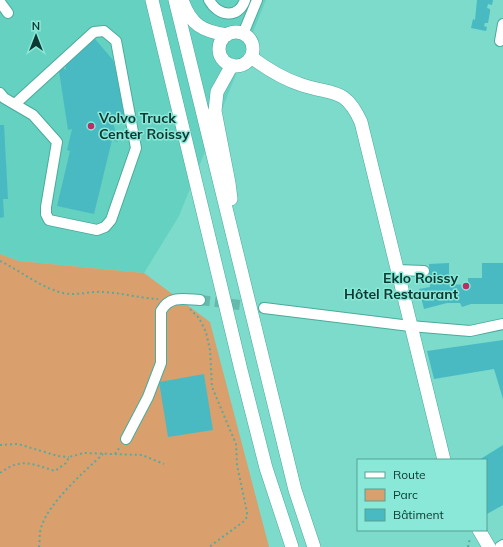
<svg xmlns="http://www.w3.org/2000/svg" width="503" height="547" font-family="Mulish,sans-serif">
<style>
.built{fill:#65d1c0}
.green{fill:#d9a06d}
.building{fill:#49bac2}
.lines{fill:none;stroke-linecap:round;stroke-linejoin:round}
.minor-tunnel{stroke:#66baac;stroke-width:10;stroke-dasharray:10 5;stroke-linecap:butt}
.minor-casing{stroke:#4aab9c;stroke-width:12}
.major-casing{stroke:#4aab9c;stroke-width:14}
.path{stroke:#5aa99c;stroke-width:2;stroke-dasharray:2 3;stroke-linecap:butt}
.minor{stroke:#fff;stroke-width:10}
.major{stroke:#fff;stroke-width:13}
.poi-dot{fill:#ba2e65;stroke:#89e8d8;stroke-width:1.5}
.labels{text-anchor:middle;stroke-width:3;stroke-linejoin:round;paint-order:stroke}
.poi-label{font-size:14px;font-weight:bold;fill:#0d3731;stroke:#89e8d8;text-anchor:start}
</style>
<rect width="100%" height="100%" fill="#7cdbcb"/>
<path class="built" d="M0 0H266L179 216 144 273 19 261 0 254Z"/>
<path class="green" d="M0 254 19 261 144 273 210 322 269 547H0Z"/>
<path class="building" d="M477 0H493L492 5 488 4 487 8 490 9V12L488 23H485L484 26 487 27 486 31 471 28 473 19 475 20Z
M95 39 113 60 128 118 113 122 118 142 112 140 94 214 57 206 70 151 67 150 72 129 68 130 59 71 63 67 65 70 66 68 65 66Z
M0 125H4L8 199H3L4 217 0 218Z
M449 263V284L468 285V278H482V263H503V304H471L462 307 460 303H447L424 309 419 289 430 287 429 264Z
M503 340V399L494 369 434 379 427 351Z
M204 374 213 430 168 437 159 382Z
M503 445V505L487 514 486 460H479Z"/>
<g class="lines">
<path class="minor-tunnel" d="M200 300 264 308"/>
<defs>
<path id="minor" d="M209 0C218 16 238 20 245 0
M0 2 8 13
M243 34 257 0
M500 41 503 24
M0 93 4 98 33 115 57 142 46 207V214L49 220 97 230 105 227 111 220 136 148 116 41 104 31 94 32 15 104
M397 270 424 271
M264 308 410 326 470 331 503 324
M126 439 148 397 161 363V311C170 295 184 299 200 300
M500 547 503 545"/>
<path id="major" d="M152 0 241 370 266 468 292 547
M175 0 295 490 314 547
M182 0C191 25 202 31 227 35
M219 49a17 17 0 1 1 34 0a17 17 0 1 1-34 0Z
M251 57C267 69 283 79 302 85 333 95 345 87 361 122L444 460
M231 199 229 183 215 111 217 92 232 65
M479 530 489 547"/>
</defs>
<use href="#minor" class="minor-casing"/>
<use href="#major" class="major-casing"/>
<path class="path" d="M0 261C21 271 41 288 63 293 77 296 90 291 103 292 122 293 140 298 158 299
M190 309 199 318 206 332 210 350 212 387 236 444 237 465 247 512V517L243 522 209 547
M0 445 18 444 58 456 69 457
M115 454 120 447
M0 473C22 457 32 464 55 471L66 463 69 457 84 453 142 455 164 464
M39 547C40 541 39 534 41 528 48 503 84 472 103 454
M468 547 470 538"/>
<use href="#minor" class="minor"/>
<use href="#major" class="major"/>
</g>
<g class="poi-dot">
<circle cx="91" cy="126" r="4"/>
<circle cx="466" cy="286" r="4"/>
</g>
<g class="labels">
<g class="poi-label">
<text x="99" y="123">Volvo Truck<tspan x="99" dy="16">Center Roissy</tspan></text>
<text x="458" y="283" text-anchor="end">Eklo Roissy<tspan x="458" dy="16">Hôtel Restaurant</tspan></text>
</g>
</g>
<rect x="357" y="459" width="130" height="72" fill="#89e8d8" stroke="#57a195"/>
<rect x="365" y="472" width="20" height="6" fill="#ffffff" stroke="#57a195"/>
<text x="393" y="479" font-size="12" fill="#0d3731">Route</text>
<rect x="365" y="489" width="20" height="12" fill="#d9a06d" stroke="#57a195"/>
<text x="393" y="499" font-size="12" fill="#0d3731">Parc</text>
<rect x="365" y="509" width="20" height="12" fill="#49bac2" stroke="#57a195"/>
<text x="393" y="519" font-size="12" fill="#0d3731">Bâtiment</text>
<g transform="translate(36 36)" stroke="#89e8d8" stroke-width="3" paint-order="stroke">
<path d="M0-3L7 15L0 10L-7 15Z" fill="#0d3731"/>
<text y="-6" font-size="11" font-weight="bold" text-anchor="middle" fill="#0d3731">N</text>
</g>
</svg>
